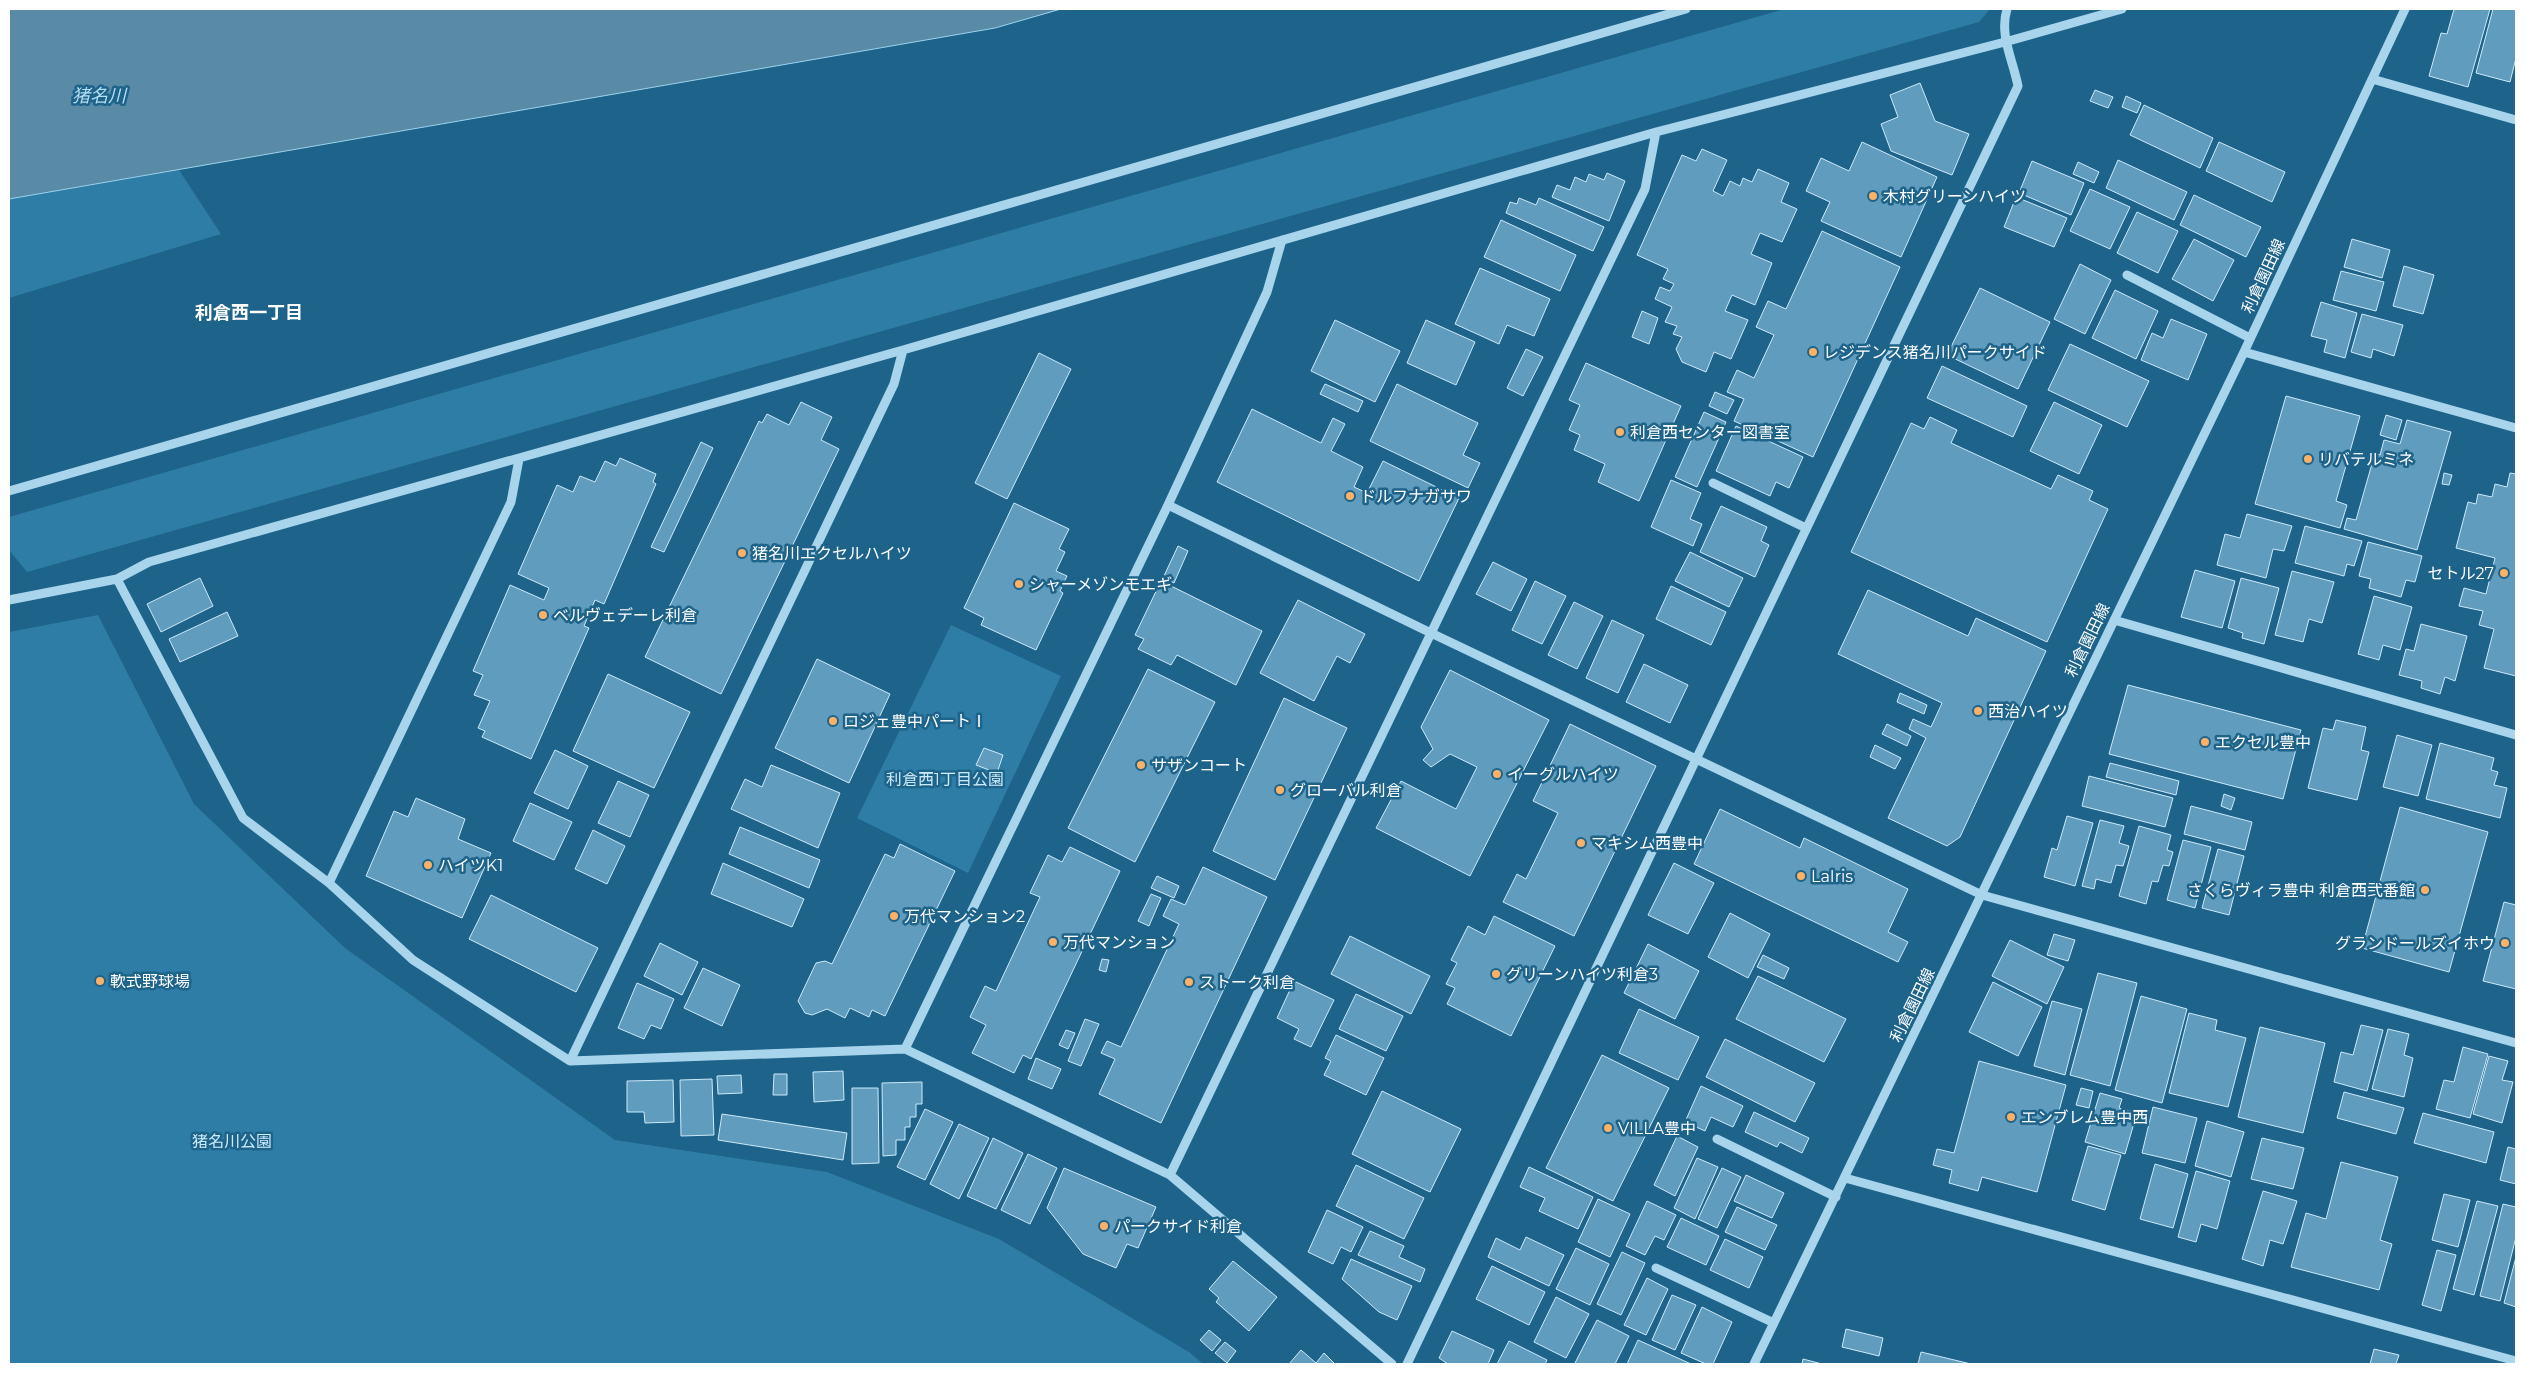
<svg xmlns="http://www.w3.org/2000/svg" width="2525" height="1373" font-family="Montserrat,'Noto Sans JP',sans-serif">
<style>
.green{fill:#2d7da6}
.water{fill:#5a8ba6;stroke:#9bd3ee}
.building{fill:#5f9cbd;stroke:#cdeaf9}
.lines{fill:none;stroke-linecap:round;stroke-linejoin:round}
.minor{stroke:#a8d5ec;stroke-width:9}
.poi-dot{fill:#fcb166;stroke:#1d638a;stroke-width:2}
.labels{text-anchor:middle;stroke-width:5;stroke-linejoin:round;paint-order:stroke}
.poi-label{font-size:16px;fill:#fff;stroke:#1d638a;text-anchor:start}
.street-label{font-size:16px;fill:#fff;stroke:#1d638a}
.park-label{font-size:16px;fill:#cdeaf9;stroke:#1d638a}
.water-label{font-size:18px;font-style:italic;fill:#b4def3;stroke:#1d638a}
.neighbourhood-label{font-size:18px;font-weight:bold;fill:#fff;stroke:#1d638a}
</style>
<rect width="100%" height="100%" fill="#1d638a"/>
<path class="green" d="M1784 9H1990L1979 22 27 572 9 550V517Z
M179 170 221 234 9 298V199Z
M98 615 194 804 345 948 615 1140 827 1172 999 1239 1189 1352 1203 1364H9V632Z
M951 625 1061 676 968 873 857 818Z"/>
<path class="water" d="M9 9H1061L995 28 9 199Z"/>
<path class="building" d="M2454 9H2490L2468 87 2429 76 2441 33 2447 34Z
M2493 9H2516V58L2510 82 2476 73Z
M1920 83 1935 121 1969 134 1952 175 1891 151 1881 124 1898 117 1890 95Z
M2095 90 2113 97 2108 108 2090 101Z
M2126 96 2141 103 2137 113 2122 107Z
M2144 105 2213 138 2200 168 2130 135Z
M1862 142 1937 177 1901 257 1821 221 1830 202 1806 191 1821 158 1849 171Z
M2219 142 2285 172 2272 202 2206 171Z
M1702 149 1727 160 1713 191 1723 196 1730 181 1740 186 1743 178 1752 182 1758 169 1789 183 1781 202 1797 209 1782 242 1760 233 1751 254 1772 263 1755 305 1732 295 1725 311 1748 320 1731 359 1714 352 1706 372 1682 362 1676 349 1682 337 1673 334 1677 326 1665 322 1672 307 1655 299 1660 287 1670 291 1674 284 1663 279 1668 269 1637 255 1682 155 1696 161Z
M2118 160 2187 192 2174 220 2106 188Z
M2032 161 2084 183 2071 215 2019 193Z
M2078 162 2099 172 2094 183 2073 174Z
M1607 173 1625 181 1609 221 1552 197 1557 185 1570 190 1575 177 1586 182 1589 174 1604 180Z
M2090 189 2130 207 2110 249 2070 231Z
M2194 195 2261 227 2246 257 2180 225Z
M2016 197 2067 218 2054 247 2004 227Z
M1519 198 1536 205 1539 198 1604 227 1593 251 1506 213 1510 202 1517 204Z
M2137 212 2178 231 2158 273 2117 253Z
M1501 220 1576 255 1560 291 1484 257Z
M1822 231 1900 267 1813 457 1734 421 1744 399 1727 392 1737 370 1754 378 1774 335 1756 327 1768 301 1786 309Z
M2194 239 2234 260 2213 301 2172 279Z
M2352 239 2390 250 2382 278 2344 267Z
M2080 264 2111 280 2085 334 2054 319Z
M2404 266 2434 275 2423 314 2393 306Z
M1480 268 1550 299 1534 336 1507 325 1499 344 1455 324Z
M2341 271 2384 282 2376 311 2333 300Z
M1980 288 2050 322 2018 389 1947 355Z
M2115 290 2158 311 2136 359 2092 338Z
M2321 302 2357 313 2345 358 2324 352 2327 340 2311 336Z
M1642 311 1658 318 1649 344 1632 337Z
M2362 314 2403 325 2394 356 2373 349 2371 358 2351 352Z
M2171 319 2207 334 2188 380 2141 360 2152 333 2163 338Z
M1335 320 1400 351 1375 402 1311 371Z
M1426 320 1475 342 1456 385 1407 363Z
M2070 344 2149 381 2127 427 2048 390Z
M1526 349 1543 357 1523 396 1507 388Z
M1039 353 1071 369 1007 499 975 483Z
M1586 363 1681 406 1639 501 1598 482 1605 464 1574 450 1580 435 1569 430 1580 405 1569 400Z
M1942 366 2027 406 2013 437 1927 398Z
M1325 384 1363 401 1358 412 1320 394Z
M1397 384 1478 423 1463 455 1480 463 1468 488 1370 441Z
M1715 392 1734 400 1727 414 1709 406Z
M2286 396 2360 416 2336 501 2347 505 2340 528 2255 504Z
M801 402 832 417 821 440 839 449 721 694 645 657 759 421 762 423 767 414 789 425Z
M2054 402 2102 425 2079 474 2030 451Z
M1252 409 1321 443 1333 418 1345 424 1331 451 1363 467 1354 487 1367 493 1383 461 1459 498 1419 581 1217 482Z
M1704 412 1726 422 1697 487 1675 477Z
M2386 415 2402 420 2396 440 2380 435Z
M1930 417 1957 430 1951 443 2051 489 2058 475 2093 491 2089 500 2108 509 2047 642 1851 552 1911 423 1924 429Z
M2407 420 2451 432 2417 550 2344 529 2347 518 2356 520 2375 453 2380 455 2384 440 2400 444Z
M1736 426 1803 457 1789 488 1776 482 1770 496 1716 471Z
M701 442 713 448 664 552 651 547Z
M620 458 656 474 653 482 656 484 604 604 595 600 584 626 589 628 531 759 482 737 485 731 478 728 490 701 474 695 483 675 473 671 510 585 544 600 549 588 518 574 557 485 573 492 580 476 595 482 605 461 616 466Z
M2444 473 2452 475 2449 485 2442 484Z
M2510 473 2516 474V676L2484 668 2494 629 2479 625 2483 611 2459 606 2464 588 2486 594 2495 558 2456 548 2468 502 2476 504 2478 494 2492 497 2495 484 2507 487Z
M1671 480 1701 493 1690 519 1702 524 1693 546 1651 527Z
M1014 503 1069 529 1059 549 1065 552 1056 571 1067 576 1060 591 1063 593 1036 650 981 625 984 618 964 608Z
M1721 506 1767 527 1761 541 1769 545 1755 577 1700 552Z
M2247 514 2292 526 2284 551 2273 549 2266 578 2217 565 2225 534 2240 538Z
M2305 526 2362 541 2354 566 2347 564 2344 576 2295 563Z
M2368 542 2422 556 2415 582 2406 580 2401 597 2369 588 2371 579 2359 576Z
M1178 546 1188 551 1174 583 1163 578Z
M1690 552 1743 578 1729 607 1675 581Z
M1493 562 1527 579 1511 611 1476 594Z
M2195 570 2235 581 2222 628 2181 617Z
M2292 571 2334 582 2322 623 2309 619 2303 642 2275 635Z
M200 578 213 606 161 632 147 604Z
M2241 578 2279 588 2264 644 2242 638 2243 633 2228 628Z
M1161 581 1262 631 1236 685 1177 655 1171 665 1138 649 1144 639 1135 635Z
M1535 581 1566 596 1542 644 1512 630Z
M1671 586 1726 612 1711 645 1656 619Z
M1868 590 1968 636 1976 618 2046 651 1960 837 1947 846 1888 818 1926 738 1909 729 1913 719 1931 727 1942 703 1838 654Z
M2374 596 2412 607 2400 650 2383 645 2379 660 2358 654Z
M1298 600 1365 634 1350 663 1337 656 1314 701 1260 673Z
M1574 602 1603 616 1577 669 1548 655Z
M227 612 238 636 180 662 169 639Z
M1612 620 1644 635 1618 693 1586 678Z
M2421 624 2467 636 2455 681 2445 677 2440 694 2421 688 2422 681 2399 675 2406 649 2414 651Z
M817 659 890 694 849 783 775 748Z
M1644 664 1688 685 1670 723 1626 702Z
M1148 669 1215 702 1135 862 1068 828Z
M1450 670 1549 720 1470 876 1376 828 1401 781 1456 809 1477 767 1450 754 1431 767 1423 760 1433 749 1421 727Z
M608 674 690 712 654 788 573 751Z
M2128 685 2301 730 2283 799 2109 754Z
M1900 693 1927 705 1924 714 1897 702Z
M1284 698 1347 728 1275 880 1213 851Z
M2336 720 2366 727 2361 750 2369 752 2357 800 2308 788 2323 728 2333 730Z
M1570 724 1656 766 1574 936 1503 902 1517 874 1526 879 1558 813 1533 801Z
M1887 724 1911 736 1907 746 1882 734Z
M2397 735 2432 745 2418 796 2383 787Z
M2440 743 2494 758 2491 770 2498 772 2494 785 2507 788 2500 818 2426 799Z
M1875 745 1901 758 1895 769 1870 757Z
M984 748 1003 755 997 773 976 765Z
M555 750 588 766 568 809 534 793Z
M2110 763 2179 781 2176 795 2106 777Z
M771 765 840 793 818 848 731 809 745 779 762 787Z
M2089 776 2173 798 2165 827 2082 806Z
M618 781 649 795 630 837 598 823Z
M2224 794 2235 798 2231 810 2221 806Z
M416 798 465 819 458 839 491 853 462 918 366 876 394 811 408 817Z
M530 803 572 822 554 860 513 841Z
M2191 806 2252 822 2245 850 2184 834Z
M2400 807 2488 832 2449 972 2362 948Z
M1720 809 1800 848 1804 838 1908 889 1888 932 1908 942 1898 962 1694 864Z
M2067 816 2093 823 2075 886 2044 877 2052 848 2057 850Z
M2100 820 2124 826 2119 843 2129 846 2123 866 2116 865 2111 883 2096 879 2094 889 2082 886Z
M2139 826 2171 835 2167 850 2173 852 2169 866 2163 865 2158 882 2152 881 2146 904 2119 896Z
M740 827 820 860 809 888 729 854Z
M593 830 625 846 607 884 575 869Z
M2183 840 2211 847 2195 908 2167 900Z
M900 844 955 871 885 1016 872 1010 869 1017 850 1008 845 1018 827 1009 812 1015 805 1013 798 1001 816 963 825 961 832 964 885 854 894 858Z
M1070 847 1120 871 1031 1059 1023 1055 1014 1073 972 1053 986 1025 970 1017 985 986 996 991 1040 897 1030 893 1048 855 1062 862Z
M2218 849 2244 856 2229 915 2202 908Z
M723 863 804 899 792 927 711 894Z
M1674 863 1714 883 1688 934 1648 915Z
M1203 867 1267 897 1161 1123 1099 1094 1115 1059 1101 1053 1107 1041 1121 1047 1179 924 1163 916 1171 899 1185 905Z
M1157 876 1179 886 1174 898 1151 888Z
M1151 894 1161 898 1149 926 1138 921Z
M491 895 598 948 576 992 469 939Z
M2504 902 2516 905V989L2483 981Z
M1730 913 1770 934 1748 978 1708 957Z
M1494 916 1555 946 1511 1036 1447 1004 1455 988 1446 984 1457 963 1451 960 1468 926 1485 935Z
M2054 934 2075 940 2068 961 2047 955Z
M1350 936 1430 976 1411 1014 1331 974Z
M2010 940 2064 967 2047 1004 1992 976Z
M660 943 698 962 682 995 644 976Z
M1648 944 1699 971 1675 1019 1624 993Z
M1763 955 1789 968 1784 979 1757 967Z
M1102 959 1109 960 1106 972 1099 970Z
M703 968 740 985 722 1026 684 1008Z
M2098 973 2137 983 2110 1086 2070 1075Z
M1758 976 1846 1019 1824 1062 1736 1019Z
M1294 981 1334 1000 1311 1047 1294 1039 1299 1029 1277 1018Z
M1993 982 2042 1007 2018 1056 1969 1032Z
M637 983 674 999 661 1029 651 1025 644 1039 618 1028Z
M1356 994 1403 1016 1386 1051 1339 1029Z
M2141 996 2187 1009 2162 1103 2115 1090Z
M2052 1001 2082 1009 2065 1075 2034 1066Z
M1639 1009 1699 1037 1678 1080 1619 1053Z
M2189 1013 2217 1020 2215 1030 2246 1038 2228 1107 2169 1093Z
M1085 1019 1099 1024 1081 1066 1068 1061Z
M2361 1025 2383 1030 2367 1091 2334 1082 2341 1052 2353 1055Z
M2260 1027 2325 1043 2303 1133 2238 1117Z
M2388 1029 2409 1034 2404 1055 2413 1058 2404 1097 2372 1089Z
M1066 1030 1075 1033 1068 1049 1059 1045Z
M1336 1035 1384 1058 1366 1095 1324 1075 1331 1061 1325 1058Z
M1725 1039 1815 1083 1795 1122 1706 1077Z
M2463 1047 2488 1054 2470 1118 2436 1109 2444 1080 2454 1082Z
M1602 1055 1669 1088 1613 1201 1546 1168Z
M2489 1056 2508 1061 2502 1080 2513 1082 2502 1123 2473 1114Z
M1036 1058 1061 1069 1052 1089 1028 1079Z
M1979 1061 2066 1085 2037 1192 1982 1177 1978 1191 1949 1183 1952 1170 1933 1165 1937 1149 1954 1153Z
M843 1071 844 1100 814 1102 813 1072Z
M774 1074H787V1095H773Z
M741 1075 742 1093 718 1094 717 1076Z
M712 1079 714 1135 681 1136 680 1080Z
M673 1080 674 1122 645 1123 644 1112H627V1081Z
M922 1082V1104H916V1117H910V1127H905V1140H896V1155L883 1156 882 1083Z
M1701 1086 1743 1106 1733 1127 1711 1117 1705 1131 1685 1122Z
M852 1088H878L879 1163 852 1164Z
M2081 1088 2093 1091 2089 1108 2076 1105Z
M1382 1091 1461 1129 1430 1192 1352 1154Z
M2344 1092 2404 1108 2396 1134 2337 1118Z
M2100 1093 2122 1099 2119 1108 2137 1113 2125 1154 2085 1142Z
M2153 1107 2197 1118 2185 1163 2142 1153Z
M925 1109 953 1122 925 1180 897 1167Z
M1754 1112 1809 1138 1802 1153 1780 1142 1777 1147 1745 1132Z
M2423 1113 2494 1132 2486 1163 2414 1143Z
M722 1114 847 1133 843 1160 718 1140Z
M2207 1121 2244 1132 2231 1177 2195 1166Z
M959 1124 989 1138 959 1199 930 1184Z
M1677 1136 1698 1147 1675 1196 1654 1185Z
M993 1138 1023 1153 996 1209 967 1196Z
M2262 1138 2304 1148 2293 1189 2251 1179Z
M2088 1146 2121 1155 2105 1210 2072 1200Z
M2508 1147 2516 1149V1184L2500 1180Z
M1028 1154 1057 1168 1030 1224 1001 1210Z
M1697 1158 1718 1167 1695 1219 1674 1208Z
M2341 1162 2398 1177 2380 1240 2392 1244 2379 1290 2291 1267 2306 1213 2326 1219Z
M2155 1164 2188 1174 2173 1228 2140 1219Z
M1356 1165 1424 1198 1404 1239 1336 1206Z
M1529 1167 1593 1197 1578 1229 1539 1211 1545 1198 1520 1187Z
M1064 1168 1156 1207 1138 1248 1127 1244 1116 1268 1083 1254 1047 1208Z
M1722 1168 1741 1177 1717 1228 1698 1219Z
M2196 1171 2230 1181 2217 1229 2201 1224 2196 1242 2178 1237Z
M1746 1175 1784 1193 1772 1218 1734 1201Z
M2263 1191 2297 1201 2283 1244 2270 1240 2263 1266 2242 1259Z
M2444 1194 2470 1200 2458 1247 2432 1240Z
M1598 1199 1630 1214 1610 1257 1578 1242Z
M1647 1201 1676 1215 1664 1240 1655 1236 1645 1255 1626 1246Z
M2477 1201 2498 1206 2474 1295 2453 1289Z
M2503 1204 2516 1207V1237L2500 1301 2480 1296Z
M1737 1207 1777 1225 1765 1250 1725 1232Z
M1327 1210 1363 1227 1351 1252 1341 1247 1333 1264 1308 1252Z
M1681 1218 1719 1236 1706 1265 1667 1247Z
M1370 1231 1404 1246 1399 1257 1425 1269 1420 1282 1358 1255Z
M1526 1237 1564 1255 1549 1286 1488 1257 1496 1238 1520 1250Z
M1725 1239 1763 1257 1749 1288 1710 1270Z
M1576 1248 1609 1264 1590 1305 1556 1289Z
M2437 1250 2456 1255 2441 1311 2422 1305Z
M1622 1252 1645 1263 1621 1315 1597 1304Z
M2516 1257V1307L2504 1303Z
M1351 1259 1412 1286 1397 1320 1379 1312 1342 1279Z
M1233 1261 1277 1297 1249 1331 1216 1302 1219 1298 1209 1289Z
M1492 1266 1545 1292 1529 1325 1476 1299Z
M1647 1278 1668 1289 1646 1335 1624 1325Z
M1672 1295 1696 1305 1675 1350 1652 1340Z
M1556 1297 1589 1314 1566 1358 1534 1342Z
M1702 1307 1732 1322 1713 1364H1706L1681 1353Z
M1597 1320 1629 1336 1615 1364H1577L1575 1363Z
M1846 1329 1883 1338 1879 1356 1842 1347Z
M1209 1330 1221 1340 1212 1351 1200 1340Z
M1452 1331 1494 1350 1488 1364H1448L1439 1358Z
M1638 1340 1691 1364H1627Z
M1509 1341 1547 1360 1545 1364H1497Z
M1225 1342 1236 1351 1227 1363 1215 1353Z
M2374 1349 2399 1355 2396 1364H2370Z
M1301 1350 1316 1363 1324 1353 1335 1364H1289Z
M1921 1352 1971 1364H1918Z
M1803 1359 1822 1364H1802Z"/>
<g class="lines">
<path class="minor" d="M2372 79 2516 120
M2127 275 2250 338
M2244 352 2516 428
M1713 483 1806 528
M9 491 1686 9
M1168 505 1431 633 1982 895 2516 1043
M117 579 243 818 329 883 413 960 570 1061 905 1049 1170 1175 1392 1364
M9 600 117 579 149 562 903 350 1656 132 2005 42 2122 9
M2114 620 2516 735
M329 883 511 502 519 459
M905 1049 1168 505 1267 292 1282 240
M570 1061 894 384 903 350
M1717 1139 1836 1197
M1170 1175 1645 189 1656 132
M1845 1178 2516 1361
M1656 1268 1774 1323
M1407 1364 2018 86C2013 60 1999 35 2007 9
M1754 1364 2244 352 2405 9"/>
</g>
<g class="poi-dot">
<circle cx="1873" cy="196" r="5"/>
<circle cx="1813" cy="352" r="5"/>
<circle cx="1620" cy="432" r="5"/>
<circle cx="2308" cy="459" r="5"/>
<circle cx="1350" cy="496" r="5"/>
<circle cx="742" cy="553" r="5"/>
<circle cx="2504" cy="573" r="5"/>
<circle cx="1019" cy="584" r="5"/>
<circle cx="543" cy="615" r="5"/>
<circle cx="1978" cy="711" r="5"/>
<circle cx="833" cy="721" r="5"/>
<circle cx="2205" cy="742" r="5"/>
<circle cx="1141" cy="765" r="5"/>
<circle cx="1497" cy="774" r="5"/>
<circle cx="1280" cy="790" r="5"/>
<circle cx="1581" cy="843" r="5"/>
<circle cx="428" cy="865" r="5"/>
<circle cx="1801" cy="876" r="5"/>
<circle cx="2425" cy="890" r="5"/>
<circle cx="894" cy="916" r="5"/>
<circle cx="1053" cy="942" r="5"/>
<circle cx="2505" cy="943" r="5"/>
<circle cx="1496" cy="974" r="5"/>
<circle cx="100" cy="981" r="5"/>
<circle cx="1189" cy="982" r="5"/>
<circle cx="2011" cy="1117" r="5"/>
<circle cx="1608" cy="1128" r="5"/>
<circle cx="1104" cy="1226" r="5"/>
</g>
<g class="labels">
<g class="poi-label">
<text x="1883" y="202">木村グリーンハイツ</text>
<text x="1823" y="358">レジデンス猪名川パークサイド</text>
<text x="1630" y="438">利倉西センター図書室</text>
<text x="2318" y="465">リバテルミネ</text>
<text x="1360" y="502">ドルフナガサワ</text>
<text x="752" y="559">猪名川エクセルハイツ</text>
<text x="2494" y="579" text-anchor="end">セトル27</text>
<text x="1029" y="590">シャーメゾンモエギ</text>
<text x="553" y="621">ベルヴェデーレ利倉</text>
<text x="1988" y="717">西治ハイツ</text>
<text x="843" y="727">ロジェ豊中パートⅠ</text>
<text x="2215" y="748">エクセル豊中</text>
<text x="1151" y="771">サザンコート</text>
<text x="1507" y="780">イーグルハイツ</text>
<text x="1290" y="796">グローバル利倉</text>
<text x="1591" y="849">マキシム西豊中</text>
<text x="438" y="871">ハイツK1</text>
<text x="1811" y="882">LaIris</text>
<text x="2415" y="896" text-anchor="end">さくらヴィラ豊中 利倉西弐番館</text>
<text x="904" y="922">万代マンション2</text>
<text x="1063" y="948">万代マンション</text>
<text x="2495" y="949" text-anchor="end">グランドールズイホウ</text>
<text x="1506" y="980">グリーンハイツ利倉3</text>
<text x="110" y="987">軟式野球場</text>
<text x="1199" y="988">ストーク利倉</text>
<text x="2021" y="1123">エンブレム豊中西</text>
<text x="1618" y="1134">VILLA豊中</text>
<text x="1114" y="1232">パークサイド利倉</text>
</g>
<g class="street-label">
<text transform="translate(2263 276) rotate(-65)" y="6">利倉園田線</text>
<text transform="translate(2087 640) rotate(-64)" y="6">利倉園田線</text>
<text transform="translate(1912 1005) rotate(-64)" y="6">利倉園田線</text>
</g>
<g class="park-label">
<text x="945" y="785">利倉西1丁目公園</text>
<text x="232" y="1147">猪名川公園</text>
</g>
<g class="water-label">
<text x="99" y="102">猪名川</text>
</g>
<g class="neighbourhood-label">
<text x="249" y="319">利倉西一丁目</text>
</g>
</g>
<rect width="2525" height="1373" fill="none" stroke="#ffffff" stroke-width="20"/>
</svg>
